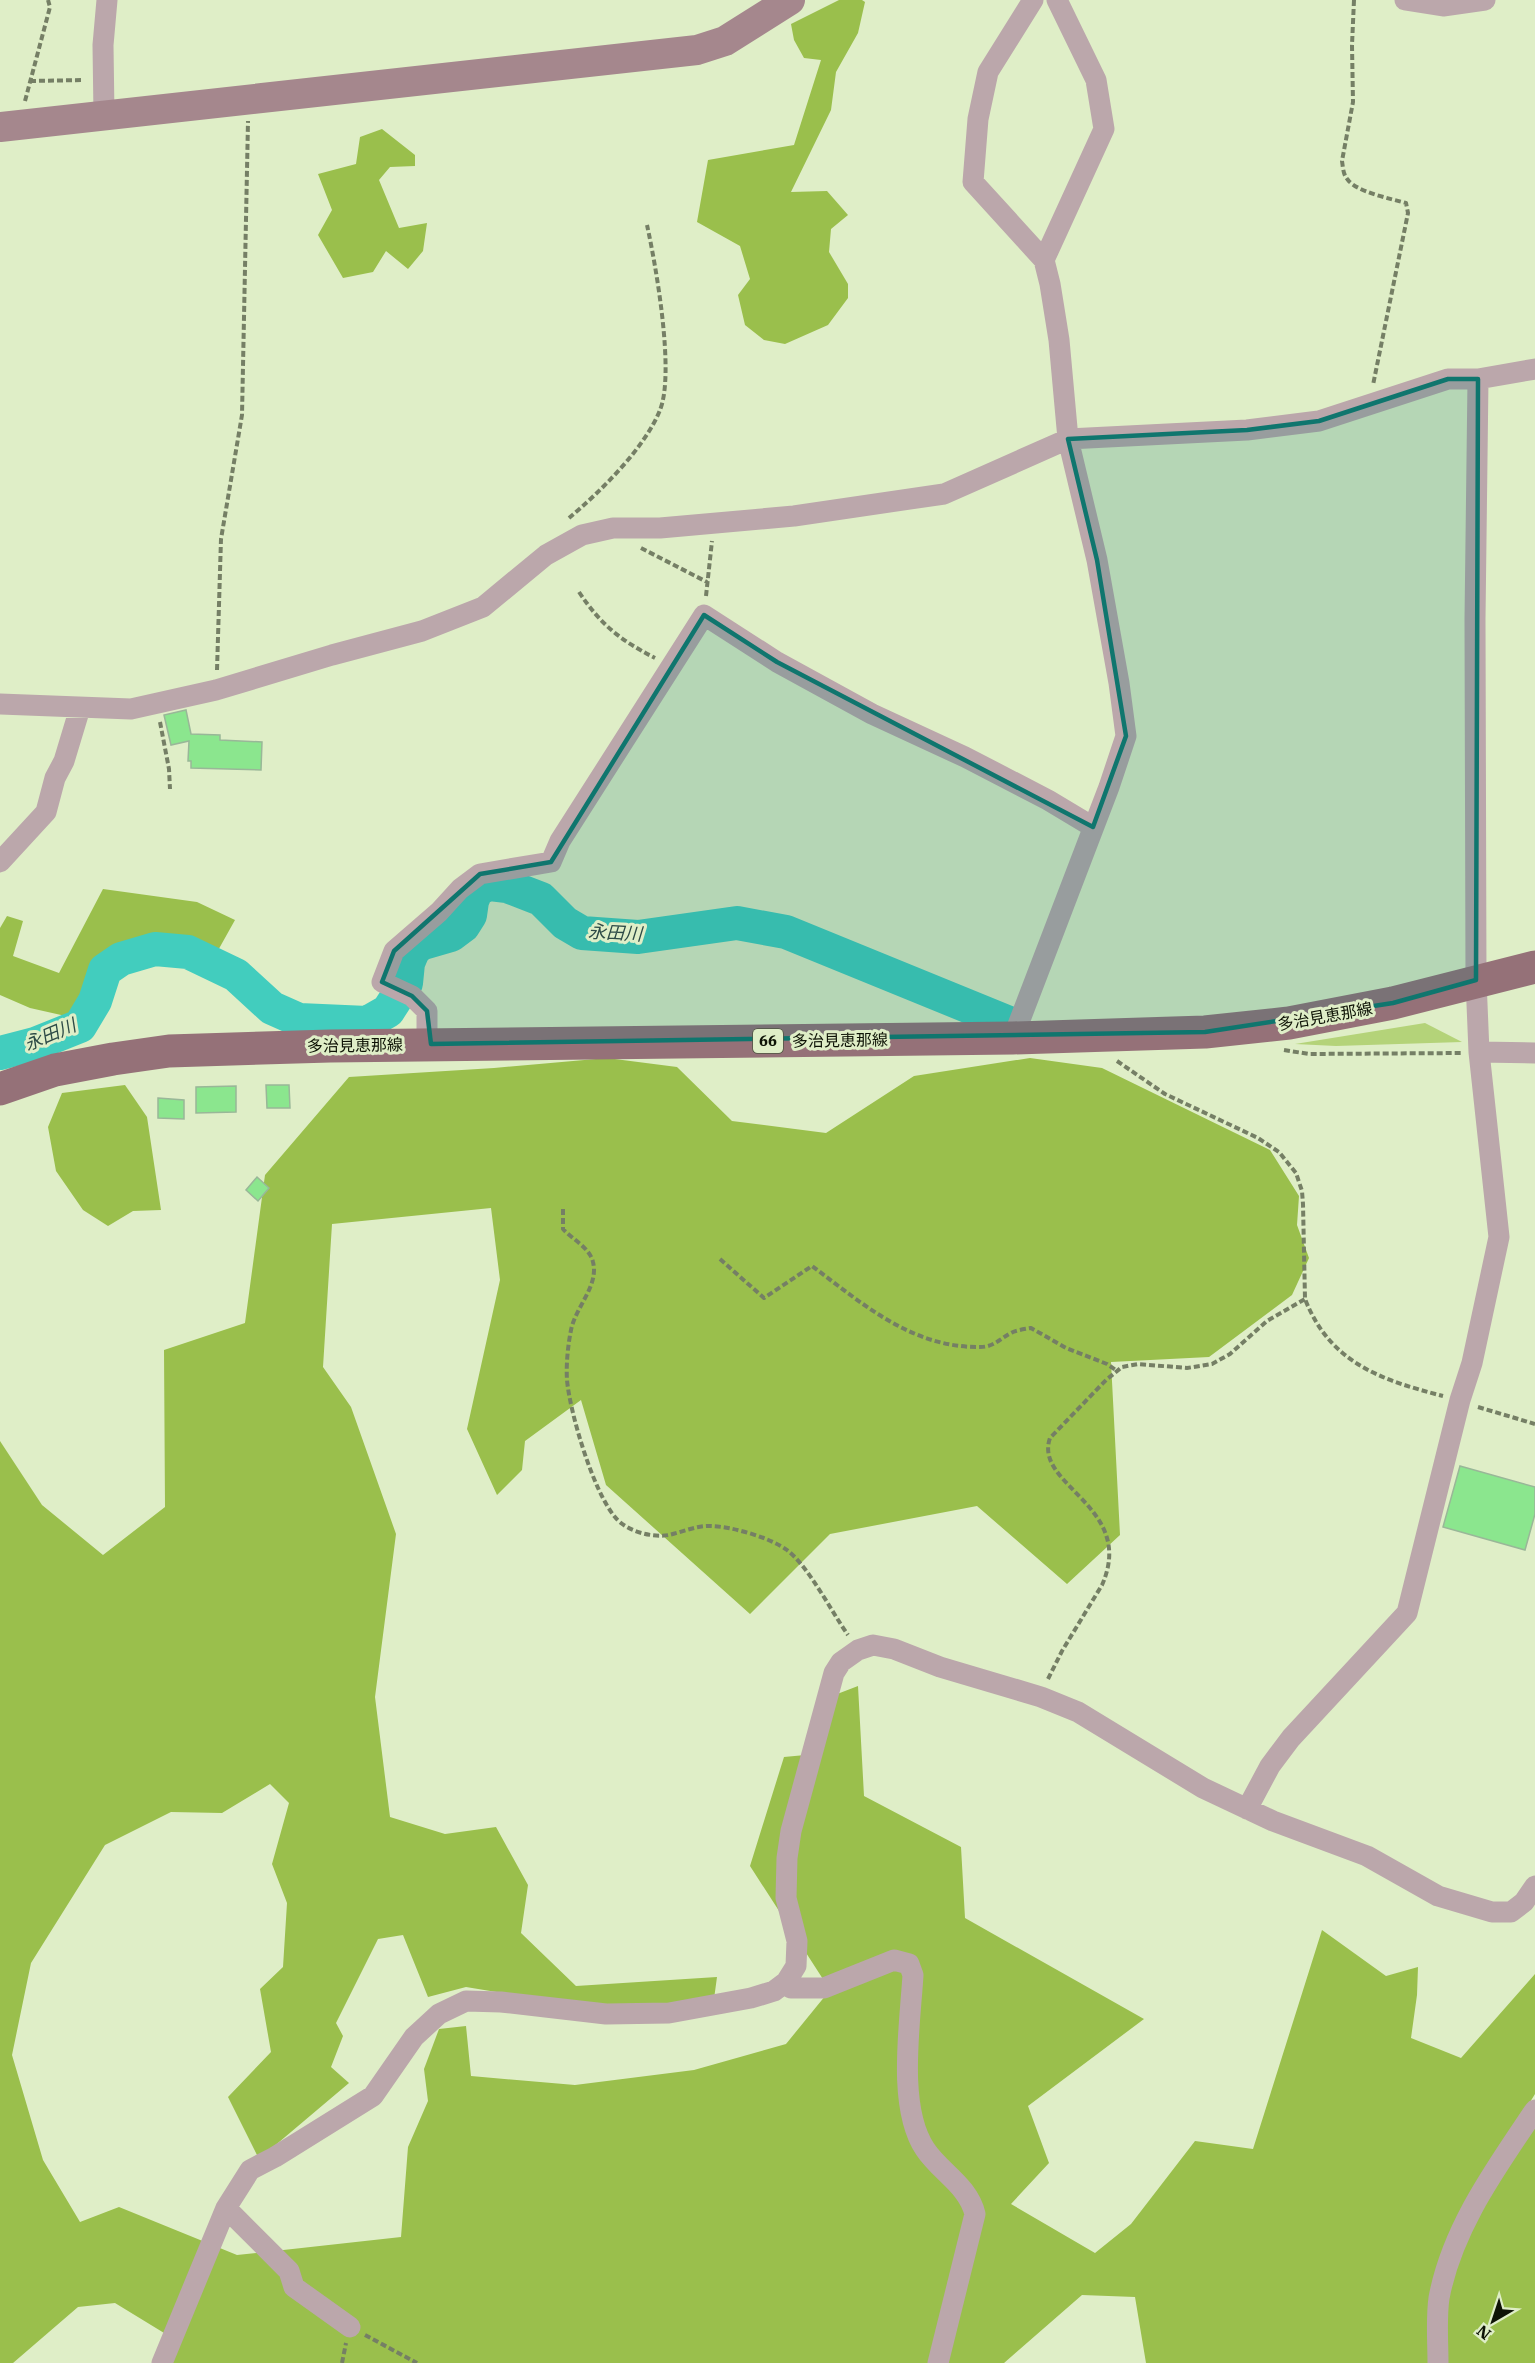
<svg xmlns="http://www.w3.org/2000/svg" width="1535" height="2363" font-family="'IBM Plex Serif','Noto Sans JP',serif">
<style>
.green{fill:#b4d379}
.forest{fill:#9abf4c}
.lines{fill:none;stroke-linecap:round;stroke-linejoin:round}
.river{stroke:#42cdbe;stroke-width:34}
.building{fill:#8be68e;stroke:#99b798;stroke-width:1.5}
.path{stroke:#757f65;stroke-width:4;stroke-dasharray:6 3;stroke-linecap:butt}
.street{stroke:#bba7ab;stroke-width:21}
.secondary{stroke:#a5878d;stroke-width:30}
.primary{stroke:#957178;stroke-width:33}
.marked{fill:#0f766e;fill-opacity:0.2;stroke:#0f766e;stroke-width:4.5;stroke-linejoin:round}
.labels{text-anchor:middle;stroke-width:6;stroke-linejoin:round;paint-order:stroke}
.shield{fill:#dfeec7;stroke:#4d5540;stroke-width:1.5}
.shield-label{font-size:15px;font-weight:bold;fill:#0e1306}
.street-label{font-size:16px;fill:#0e1306;stroke:#dfeec7}
.water-label{font-size:18px;font-style:italic;fill:#2d4a46;stroke:#dfeec7}
</style>
<rect width="100%" height="100%" fill="#dfeec7"/>
<path class="green" d="M1425 1023 1462 1042 1336 1046 1295 1044Z"/>
<path class="forest" d="M839 0H862L865 2 858 33 836 72 831 110 791 192 827 191 848 215 831 229 829 252 848 284V298L828 325 785 344 764 340 745 325 738 295 750 279 740 246 697 222 708 160 794 145 821 60 804 58 794 40 791 24Z
M382 129 415 155V166L390 167 379 180 399 228 427 223 423 251 408 269 386 251 373 272 343 278 318 235 332 210 318 174 356 164 360 137Z
M103 889 197 902 235 920 216 954 188 944 155 939 124 947 95 966 70 1017 30 1008 0 995V928L7 916 23 921 13 956 59 973Z
M607 1058 677 1067 732 1121 826 1133 914 1076 1030 1058 1102 1068 1270 1150 1299 1196 1297 1225 1309 1258 1292 1295 1209 1357 1111 1362 1120 1535 1067 1584 977 1506 830 1534 750 1614 606 1485 581 1400 525 1441 522 1470 497 1495 467 1429 500 1280 491 1208 332 1224 323 1367 351 1407 396 1534 375 1697 390 1817 445 1834 496 1827 528 1885 521 1933 576 1986 717 1977 714 1999 632 2010 552 2001 466 1987 428 1997 403 1935 378 1939 336 2023 343 2036 331 2067 349 2083 259 2159 228 2097 271 2052 260 1989 283 1967 287 1903 272 1864 289 1803 270 1784 222 1813 171 1812 105 1845 31 1963 12 2055 43 2160 80 2222 119 2207 237 2255 401 2237 408 2147 428 2101 424 2069 439 2029 466 2026 471 2076 575 2085 694 2070 786 2044 830 1990 750 1866 784 1757 816 1754 832 1696 858 1686 864 1796 961 1847 965 1918 1144 2019 1028 2106 1049 2163 1011 2204 1095 2253 1131 2224 1195 2141 1253 2149 1322 1930 1386 1976 1418 1967 1417 1995 1411 2038 1461 2058 1535 1974V2094L1527 2107 1535 2112V2363H1146L1135 2297 1082 2295 1004 2363H164L169 2336 115 2303 78 2307 13 2363H0V1441L42 1505 103 1555 165 1507 164 1350 245 1323 265 1175 349 1077 494 1068Z
M125 1085 147 1117 161 1210 133 1211 108 1226 83 1210 56 1171 48 1127 62 1093Z"/>
<g class="lines">
<path class="river" d="M0 1053 35 1044 80 1026 95 1001 105 970 121 959 155 949 188 952 236 975 272 1008 299 1020 367 1023 388 1011 406 983 408 963 413 951 420 944 451 935 463 926 470 915 472 901 477 889 490 884 507 886 541 899 565 923 582 933 638 937 737 923 786 932 1009 1023"/>
</g>
<path class="building" d="M186 710 191 734 220 735V740L262 742 261 770 191 768V761H188L189 741 171 745 164 715Z
M266 1085H289L290 1108H267Z
M236 1086V1112L196 1113V1087Z
M158 1098 184 1100V1119L158 1118Z
M257 1177 269 1188 258 1201 246 1190Z
M1460 1466 1535 1487V1514L1525 1550 1443 1527Z"/>
<g class="lines">
<path class="path" d="M1354 0 1352 45 1353 102 1342 161C1343 167 1343 175 1348 180 1357 192 1392 199 1406 203L1408 213 1373 385
M30 81 84 80
M25 101 50 7 48 0
M569 518C600 492 645 448 660 410 675 373 656 266 647 225
M641 548 707 582
M579 592C601 625 620 640 655 658
M706 596 712 541
M217 670 221 539 242 415 248 121
M160 722 169 769 170 789
M1284 1050 1309 1054 1462 1053
M1117 1061 1165 1094 1258 1138 1279 1152 1296 1173 1302 1191 1303 1204 1305 1299C1330 1363 1381 1380 1443 1396
M563 1209V1229C572 1239 590 1248 593 1262 599 1286 576 1306 571 1330 568 1345 566 1364 567 1380 570 1413 593 1491 615 1517 626 1531 651 1538 669 1535 682 1532 695 1526 709 1526 730 1526 769 1537 787 1550 809 1567 831 1611 848 1635
M720 1259 764 1298 812 1266C863 1304 912 1348 980 1347 995 1347 1000 1338 1013 1332 1018 1330 1025 1329 1031 1328L1066 1348 1107 1364 1117 1371
M1478 1407 1535 1424
M1048 1679 1062 1651 1102 1585C1137 1506 1033 1486 1050 1438L1106 1380 1122 1367 1138 1364 1187 1368 1212 1364 1230 1354 1267 1321 1305 1299
M365 2335 417 2363
M342 2363 346 2343"/>
<path class="street" d="M1405 0 1443 6 1485 0
M104 115 103 45 107 0
M1044 260 1104 129 1096 80 1057 0
M0 704 131 709 216 690 332 655 422 631 483 607 546 555 582 535 613 528H660L794 516 944 494 1068 439 1247 430 1319 421 1448 379H1478L1535 369
M0 862 46 812 55 778 64 761 80 708
M1013 1038 1109 787 1126 736 1119 683 1097 560 1068 439 1059 340 1050 284 1044 260 973 182 978 119 988 72 1033 0
M431 1044 427 1031V1011L412 996 382 982 394 951 439 912 460 889 480 874 551 862 560 841 704 615 777 662 872 714 965 757 1048 800 1093 827
M1479 1052 1535 1053
M1247 1809 1270 1766 1291 1738 1407 1613 1460 1400 1472 1363 1499 1237 1479 1052 1476 980 1475 619 1478 379
M786 1982 791 1988H824L894 1960 909 1964 913 1975C910 2025 897 2107 925 2149 940 2172 968 2185 975 2214L938 2363
M226 2208 289 2271 294 2287 350 2327
M162 2363 226 2208 250 2170 275 2157 373 2096 414 2037 439 2014 466 2001 501 2002 606 2014 669 2013 751 1998 774 1991 786 1982 796 1966 797 1941 786 1898 787 1858 791 1831 834 1673 841 1662 858 1650 873 1645 894 1649 940 1667 1041 1697 1078 1712 1203 1788 1273 1821 1367 1856 1438 1896 1492 1912H1511L1524 1902 1535 1886
M1438 2363C1438 2342 1436 2319 1439 2298 1452 2228 1496 2168 1535 2110"/>
<path class="secondary" d="M0 127 697 50 725 41 790 0"/>
<path class="primary" d="M0 1089 55 1070 113 1059 169 1051 330 1046 1013 1038 1205 1032 1289 1023 1393 1003 1535 967"/>
</g>
<path class="marked" d="M1448 379H1478L1476 980 1393 1003 1205 1032 431 1044 427 1011 412 996 382 982 394 951 480 874 551 862 704 615 777 662 1093 827 1126 736 1097 560 1068 439 1247 430 1319 421Z"/>
<g class="labels">
<rect class="shield" x="753" y="1029" width="30" height="24" rx="4.5"/>
<g class="shield-label">
<text x="768" y="1046">66</text>
</g>
<g class="street-label">
<text transform="translate(1325 1016) rotate(-10)" y="6">多治見恵那線</text>
<text transform="translate(840 1040) rotate(-1)" y="6">多治見恵那線</text>
<text transform="translate(355 1045) rotate(-1)" y="6">多治見恵那線</text>
</g>
<g class="water-label">
<text transform="translate(615 933) rotate(3)" y="6">永田川</text>
<text transform="translate(50 1035) rotate(-23)" y="6">永田川</text>
</g>
</g>
<g transform="translate(1493 2321) rotate(219)" stroke="#dfeec7" stroke-width="4.5" paint-order="stroke">
<path d="M0-4.5L10 22L0 15L-10 22Z" fill="#0e1306"/>
<text y="-9" font-size="16" font-weight="bold" text-anchor="middle" fill="#0e1306">N</text>
</g>
</svg>
